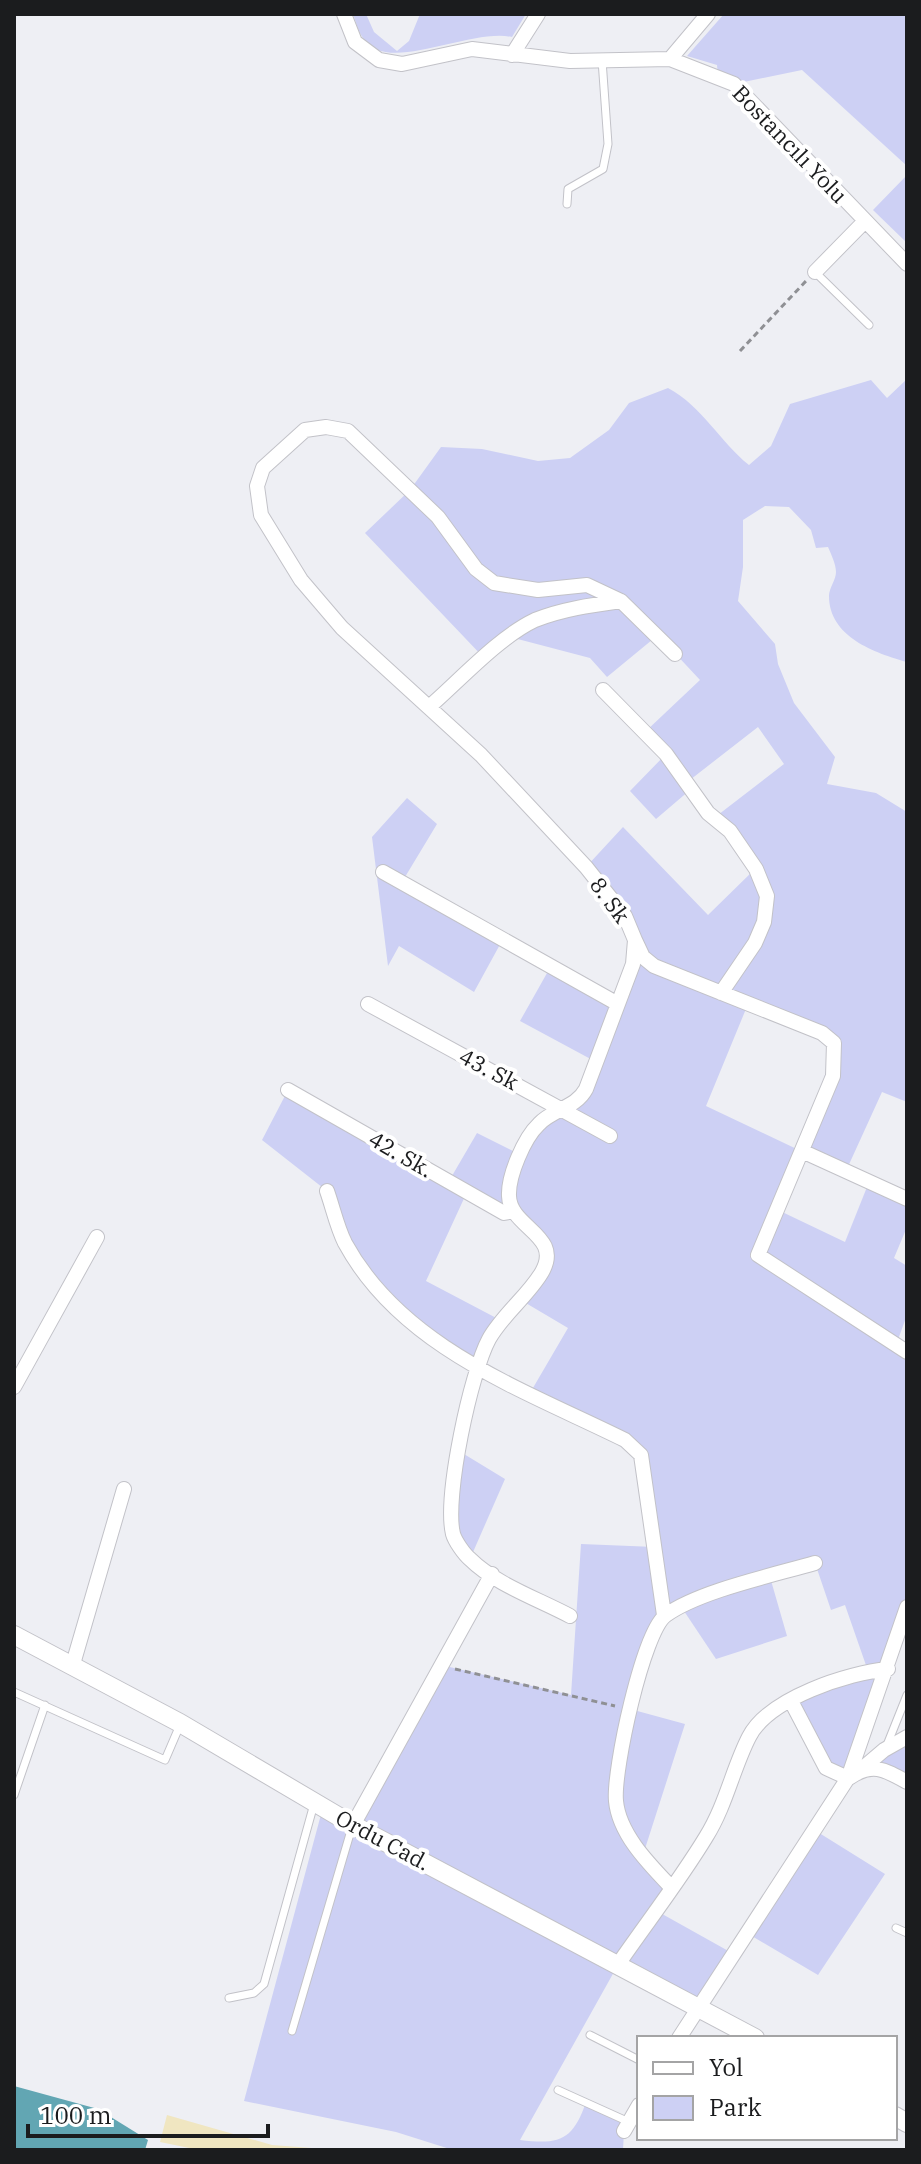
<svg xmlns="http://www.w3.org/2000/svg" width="921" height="2164" font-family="'IBM Plex Serif',serif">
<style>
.green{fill:#cdd0f4;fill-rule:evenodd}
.sand{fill:#f0e6c1}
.water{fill:#62a6b3}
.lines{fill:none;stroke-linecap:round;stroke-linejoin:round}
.lane-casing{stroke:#c2c2c8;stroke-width:9}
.street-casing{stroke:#c2c2c8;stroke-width:16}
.secondary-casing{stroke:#c2c2c8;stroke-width:20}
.path{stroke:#8f9094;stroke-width:3;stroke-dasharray:6 4;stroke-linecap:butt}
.lane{stroke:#fff;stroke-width:7}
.street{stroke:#fff;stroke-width:14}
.secondary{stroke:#fff;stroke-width:18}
.labels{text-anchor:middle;stroke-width:8;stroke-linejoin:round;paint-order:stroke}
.street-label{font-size:22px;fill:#1b1c1e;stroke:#fff}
</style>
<rect width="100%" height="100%" fill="#eeeff4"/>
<path class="green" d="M353 14H366L374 32 397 51 409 41 420 14H526L512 37C468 28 386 76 363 38 358 31 356 22 353 14Z
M724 14H907V166L802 70 734 84 718 76 717 65 687 56Z
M907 175V243L873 210Z
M907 379V662C875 653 829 637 829 596 829 588 836 580 836 572 836 564 831 554 828 547L816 548 811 530 789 507 765 506 743 520V567L738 601 775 644 778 664 794 703 835 757 827 784 876 793 907 812V1102L882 1092 846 1171 804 1152 778 1210 845 1242 869 1182 907 1199V1227L894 1258 907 1266V1315L896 1345 907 1352V1612L848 1778 838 1775 791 1701 868 1671 845 1605 831 1610 815 1563 770 1577 787 1636 716 1659 682 1608 664 1615 630 1709 685 1724 643 1855 671 1887 655 1910 732 1953 698 2006 619 1963 520 2140C560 2145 573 2140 586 2102L629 2122 624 2131 623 2150H453L396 2132 244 2101 323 1807 352 1824 441 1665 571 1695 581 1544 655 1547 641 1455 530 1393 568 1328 519 1299 548 1256 536 1232 467 1192 426 1281 502 1321 479 1368 441 1346 361 1267 327 1191 262 1140 288 1090 449 1181 477 1133 521 1155 529 1140 567 1107 598 1063 520 1021 551 966 618 1004 635 940 586 867 623 827 708 915 755 869 714 818 784 764 758 727 686 783 690 790 656 819 630 791 666 754 645 732 700 680 658 635 607 677 590 658 510 637 485 659 365 533 410 490 441 447 482 449 538 461 570 458 609 430 629 403 668 388C703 407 719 441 749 465L771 446 790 404 871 380 887 398ZM748 1004 834 1043 803 1152 706 1106Z
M407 798 437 824 402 882 503 939 474 992 399 946 388 966 372 837Z
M459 1451 505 1479 470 1559 453 1536Z
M907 1737V1782L864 1767Z
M816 1831 885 1874 818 1975 745 1932Z"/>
<path class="sand" d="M167 2115 272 2145 338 2150H199L160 2142Z"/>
<path class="water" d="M14 2086 98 2109 148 2140 145 2150H14Z"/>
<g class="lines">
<defs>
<path id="lane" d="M567 204 568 189 603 169 608 144 602 60
M815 272 869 325
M14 1692 165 1760 180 1725
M887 1745 907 1695
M14 1795 45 1705
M896 1928 907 1933
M229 1998 254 1993 264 1984 314 1804
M292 2031 352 1827
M590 2035 639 2060
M558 2090 629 2122"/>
<path id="street" d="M344 14 355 42 379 60 402 64 472 49 570 61 670 59 734 84 907 264
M512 55 538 14
M670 59 708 14
M815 272 865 221
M603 690 666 754 708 813 730 831 756 869 767 896 764 922 755 943 721 993
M429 707C460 680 499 637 535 620 562 609 592 605 621 601
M383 872 618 1004
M635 940 643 957 654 966 822 1033 834 1043 833 1076 758 1255 907 1352
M368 1004 610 1136
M288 1090 504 1213 514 1211
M804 1152 907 1199
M327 1191C333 1208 337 1227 345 1243 402 1348 524 1390 625 1440L641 1455 664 1615
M14 1387 97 1237
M570 1616C538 1599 495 1584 470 1559 464 1554 455 1541 453 1534 444 1497 471 1372 489 1339 503 1314 528 1296 542 1272 563 1235 510 1228 509 1196 508 1176 524 1138 539 1124 553 1109 576 1108 586 1089L633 964 635 940 625 916 586 867 481 755 342 628 301 580 261 515 257 486 263 468 305 430 326 427 348 431 438 517 476 569 494 583 538 590 587 585 621 601 675 654
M73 1664 124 1489
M791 1701 826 1768 848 1778
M864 1767 884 1750 907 1737
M849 1778C872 1762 884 1769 907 1782
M353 1825 492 1574
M671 1887C649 1864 619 1834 616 1801 613 1771 643 1631 666 1615 699 1591 774 1575 815 1563
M619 1963C648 1921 680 1880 706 1837 726 1805 733 1768 749 1737 769 1698 848 1673 888 1669
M679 2038 848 1778 907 1607
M624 2131 639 2105"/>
<path id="secondary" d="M14 1635 180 1723 353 1825 755 2038
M895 2116 907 2123"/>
</defs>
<use href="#lane" class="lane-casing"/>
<use href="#street" class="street-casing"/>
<use href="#secondary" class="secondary-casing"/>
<path class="path" d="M740 351 806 281
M455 1669 615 1706"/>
<use href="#lane" class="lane"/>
<use href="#street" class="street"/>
<use href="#secondary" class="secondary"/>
</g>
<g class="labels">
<g class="street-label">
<text transform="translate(790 144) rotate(46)" y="8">Bostancılı Yolu</text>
<text transform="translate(610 900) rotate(54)" y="8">8. Sk</text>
<text transform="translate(489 1069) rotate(28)" y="8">43. Sk</text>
<text transform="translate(401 1154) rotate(30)" y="8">42. Sk.</text>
<text transform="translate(383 1840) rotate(28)" y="8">Ordu Cad.</text>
</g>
</g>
<rect width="921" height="2164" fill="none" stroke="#1b1c1e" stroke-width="32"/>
<rect x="637" y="2036" width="260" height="104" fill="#ffffff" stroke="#a4a4a5" stroke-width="2"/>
<rect x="653" y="2062" width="40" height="12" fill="#ffffff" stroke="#a4a4a5" stroke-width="2"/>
<text x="709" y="2076" font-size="24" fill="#1b1c1e">Yol</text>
<rect x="653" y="2096" width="40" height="24" fill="#cdd0f4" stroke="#a4a4a5" stroke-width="2"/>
<text x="709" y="2116" font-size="24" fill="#1b1c1e">Park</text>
<path d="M28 2124v12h240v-12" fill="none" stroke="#1b1c1e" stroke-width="4"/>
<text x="40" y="2124" font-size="24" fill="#1b1c1e" stroke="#ffffff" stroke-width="6" paint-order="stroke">100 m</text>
</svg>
